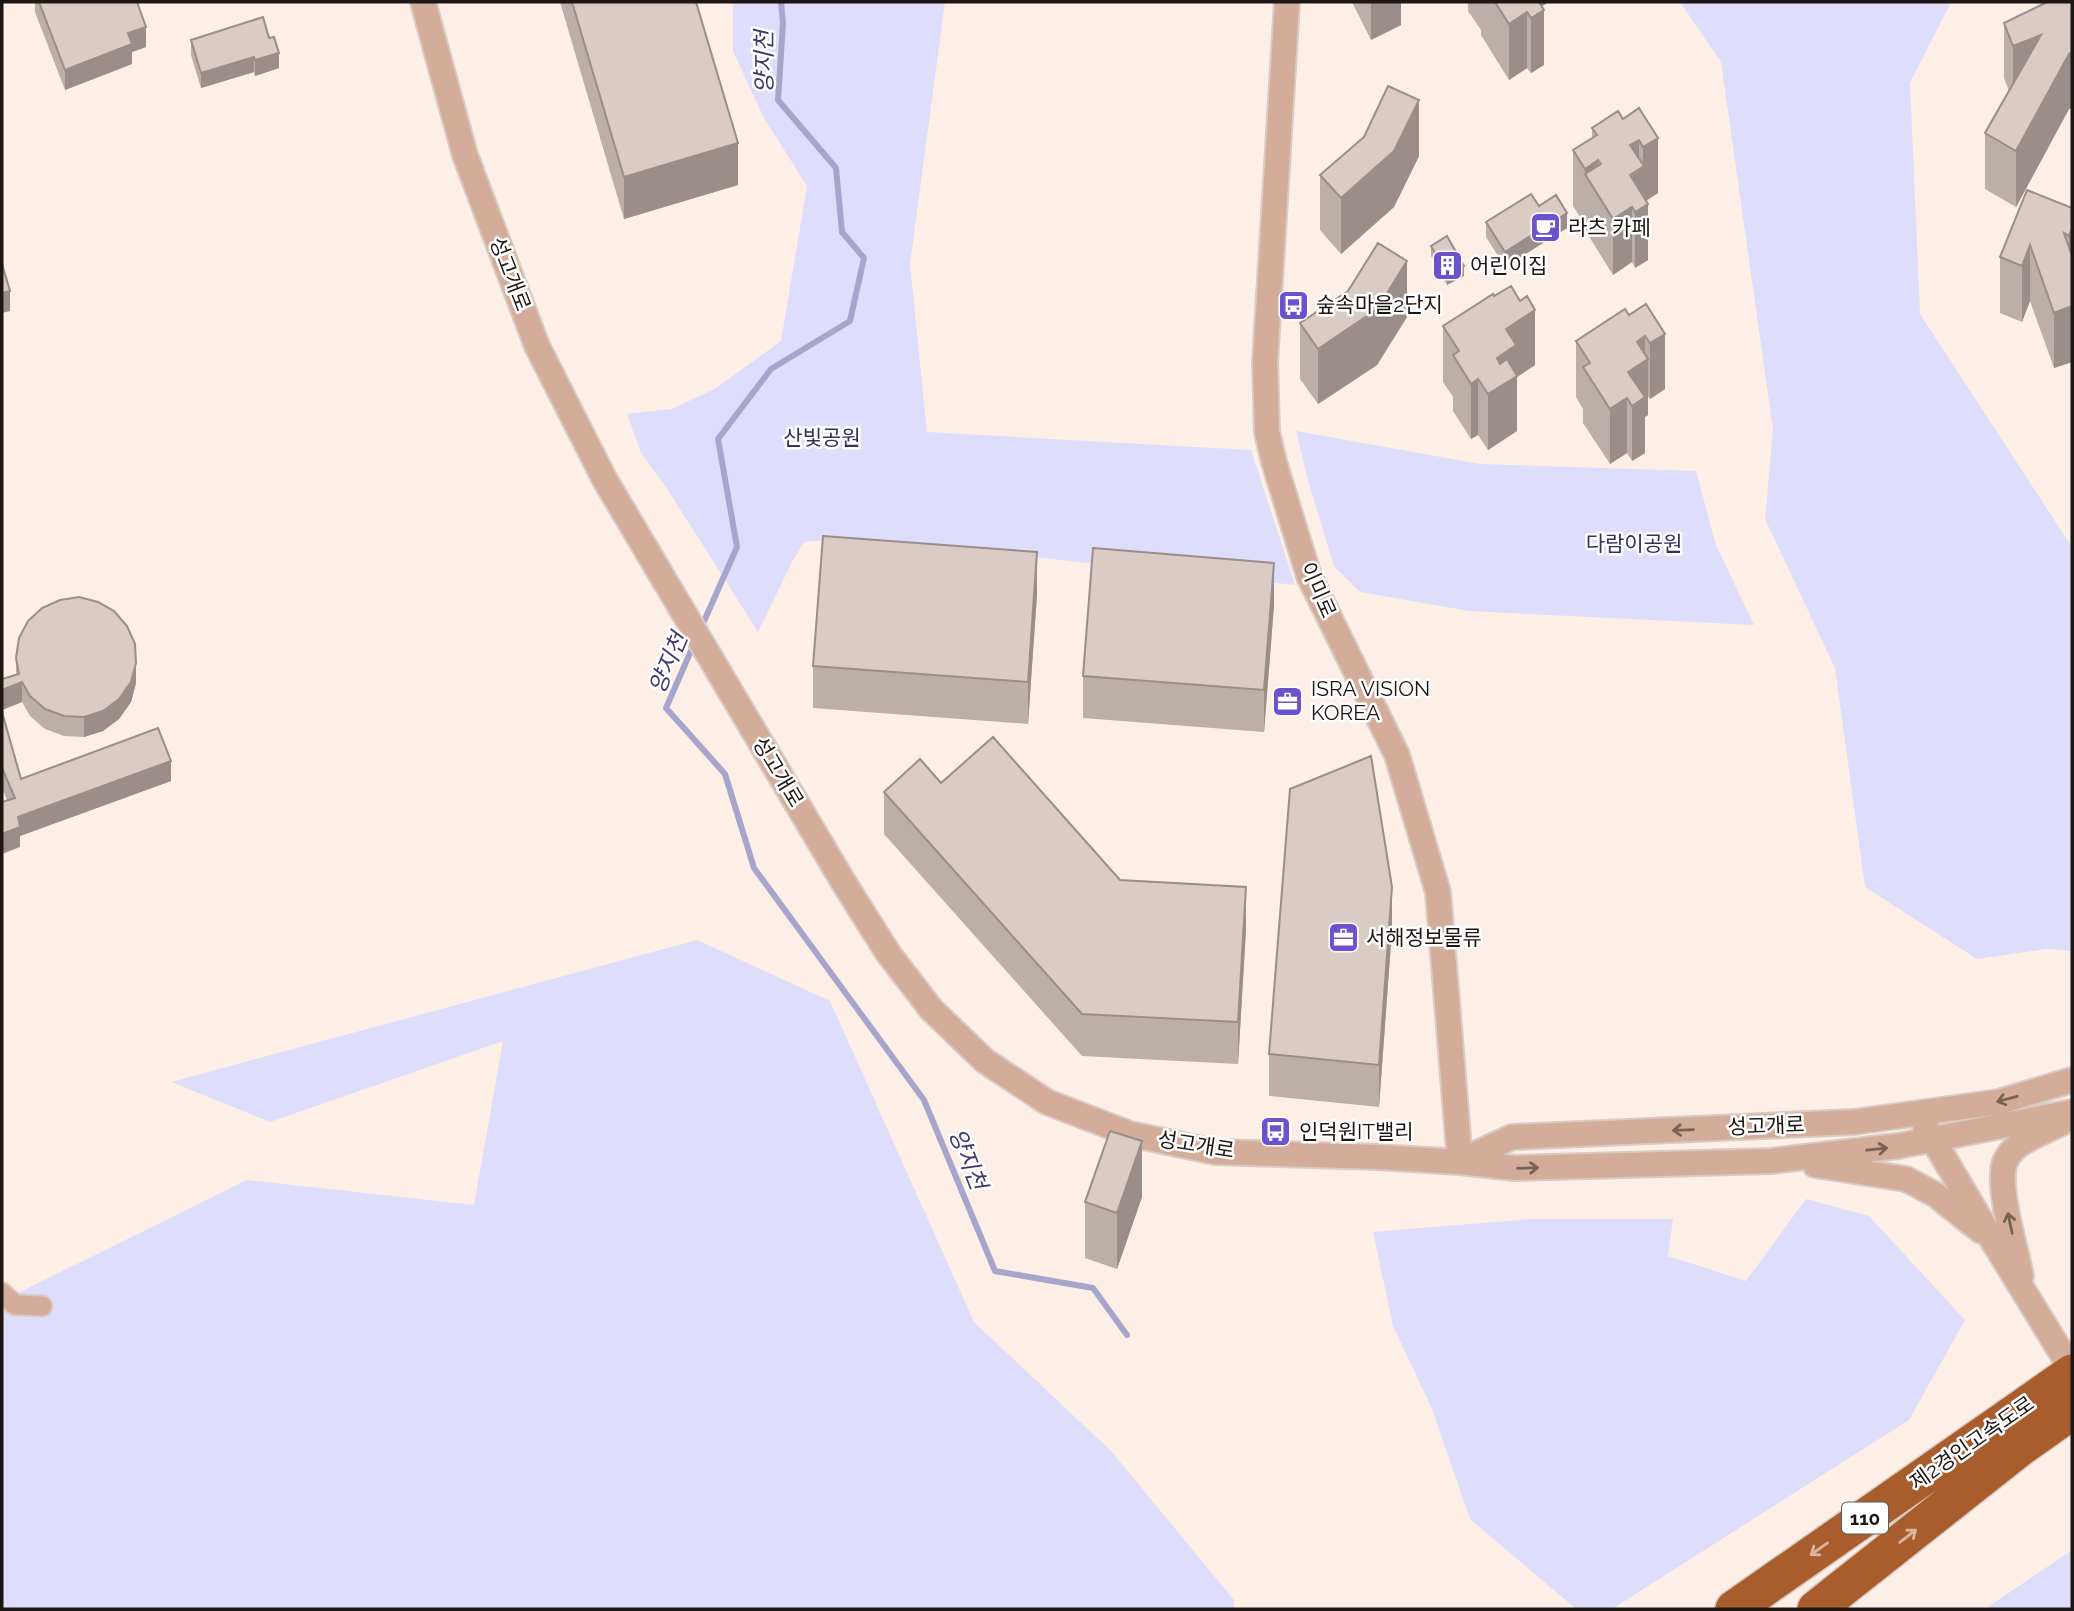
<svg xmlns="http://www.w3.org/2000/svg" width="2074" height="1611" font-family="Raleway,'Noto Sans KR',sans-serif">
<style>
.green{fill:#dfddfc}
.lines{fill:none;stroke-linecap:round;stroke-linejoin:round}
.stream{stroke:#a8a5cd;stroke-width:6}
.minor-casing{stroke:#d9cbc4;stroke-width:23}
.tertiary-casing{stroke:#d9cbc4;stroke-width:28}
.motorway-casing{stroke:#d9cbc4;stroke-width:40}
.minor{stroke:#d3ad99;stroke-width:19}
.tertiary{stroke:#d3ad99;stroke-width:24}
.motorway{stroke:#a95c2c;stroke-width:37}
.wall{fill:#bbafa9}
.shaded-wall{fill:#998e89}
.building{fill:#dacbc4;stroke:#998e89;stroke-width:2}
.oneway{stroke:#786256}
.oneway2{stroke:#d8b6a0}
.labels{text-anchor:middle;stroke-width:5;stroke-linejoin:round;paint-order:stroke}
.shield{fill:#fff;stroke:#605c5a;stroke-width:2}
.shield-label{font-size:19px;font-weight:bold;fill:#1c1614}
.poi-label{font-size:21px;fill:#1c1614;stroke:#fff;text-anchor:start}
.street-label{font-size:21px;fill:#1c1614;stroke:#fff}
.park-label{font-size:21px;fill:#362d61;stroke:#fff}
.water-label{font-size:23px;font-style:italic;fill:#3f376b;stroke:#fff}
</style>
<rect width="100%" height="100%" fill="#fdeee6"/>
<path class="green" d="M733 2H945L910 264 927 432 1251 450 1295 585 893 542 829 540 804 542 792 562 758 632 666 487 641 453 627 414 672 409 716 388 781 341 807 186 764 118 733 51Z
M1680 2H1951L1910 83 1920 314 2072 547V951L2047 949 1977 959 1865 887 1835 668 1765 519 1773 429 1721 62Z
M1296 431 1480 464 1696 471 1716 545 1754 625 1469 611 1360 592 1334 566 1309 484Z
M697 940 830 1001 974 1322 1111 1451 1234 1600V1609H2V1301L247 1180 474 1205 503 1041 270 1122 171 1082Z
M1806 1199 1869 1216 1965 1320 1909 1420 1612 1609H1576L1470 1519 1432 1409 1393 1326 1373 1232 1531 1219H1673L1668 1256 1746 1281Z
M2072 1550V1609H1985Z"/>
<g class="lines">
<path class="stream" d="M701 628 737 547 718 439 771 369 850 321 864 258 842 232 836 168 778 100 783 23 781 2
M694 644 666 708 725 774 754 868 924 1100 995 1271 1093 1288 1127 1335"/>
<defs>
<path id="minor" d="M2 1293 15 1305 42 1306"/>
<path id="tertiary" d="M423 2 465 155 537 346 605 480 844 883 888 953 931 1009 985 1061 1047 1102 1130 1134 1215 1152 1378 1157 1460 1162 1514 1168 1771 1161 1898 1146 2072 1112
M1287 2 1265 362 1267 432 1274 462 1309 576 1397 755 1438 892 1460 1162
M1925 1126 1993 1241 2072 1370
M1461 1161 1512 1137 1854 1122 1999 1102 2072 1080
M1815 1165 1906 1179 1936 1195 1981 1231
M2021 1276C2015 1246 2001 1201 2003 1173 2003 1163 2008 1155 2014 1149 2025 1138 2049 1130 2063 1122"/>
<path id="motorway" d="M1734 1609 2072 1373
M1816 1609 2021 1447 2072 1411"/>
</defs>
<use href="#minor" class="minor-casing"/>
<use href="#tertiary" class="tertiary-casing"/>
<use href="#motorway" class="motorway-casing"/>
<use href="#minor" class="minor"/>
<use href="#tertiary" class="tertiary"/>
<use href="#motorway" class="motorway"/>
</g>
<path class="wall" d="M35 2H137L146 47 132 52V64L65 90 35 12Z
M560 2H696L738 185 624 219Z
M1352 2H1401V25L1371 40Z
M1468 2H1549L1542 6 1544 65 1531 73 1527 68 1509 80 1481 35V30L1468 11Z
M263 17 279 68 255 76 254 72 201 88 191 55V40Z
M2004 23 2069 109 2016 207 1985 189V133L2009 91 2004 78Z
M1639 108 1658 193 1646 201 1648 260 1635 268 1632 262 1613 275 1585 230V225L1573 206V150L1592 138V128L1623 119Z
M1419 156 1394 207 1341 254 1320 230V175Z
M1539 206 1567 228 1505 267 1486 237V222Z
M2072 208V362L2054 368 2030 301 2022 322 2000 313V257Z
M1431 246 1464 276 1447 285 1431 256Z
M1646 304 1665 389 1650 399 1648 396V415L1645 417V453L1632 461 1627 453 1610 464 1583 423V409L1576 397V341L1629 315Z
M1407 317 1377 365 1318 404 1300 379V323Z
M1443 326 1535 365 1517 377V431L1488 450 1478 435 1471 439 1453 411V397L1443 382Z
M1037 594 1028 724 813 708V666Z
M1274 605 1264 732 1083 718V676Z
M16 658 136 683 131 702 119 719 103 731 84 737 64 736 45 729 30 716 22 702 2 710V679L16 675Z
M2 712 21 779 171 781 20 836V847L7 800 2 788Z
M941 783 1120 880 1246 929 1238 1064 1082 1056 884 834V792Z
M1392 929 1379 1107 1269 1096V1054Z
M1142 1197 1117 1269 1085 1258V1202Z"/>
<path class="shaded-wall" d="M1371 2H1401V25L1371 40Z
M1526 2H1549L1539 8 1544 10V65L1531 73V18L1527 12V68L1509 80V24Z
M146 27V47L132 52V64L65 90V70L128 33Z
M2041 35 2013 101V46Z
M2072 52V108L2069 109 2016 207V151L2069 54Z
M279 53V68L255 76V60Z
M254 57V72L201 88V73Z
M1419 100V156L1394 207 1341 254V198Z
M1658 138V193L1644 202 1648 204V260L1635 268V212L1632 207V262L1613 275V219L1630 145 1639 140V169L1643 167V147Z
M738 143V185L624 219V177Z
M1598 160V194L1585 174V225V169Z
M1567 213V228L1505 267V252Z
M2072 228V284L2069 291V236Z
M2030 245V301L2022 322V266Z
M1407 261V317L1377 365 1318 404V349Z
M1464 266V276L1447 285V275Z
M10 291V311L2 313V293Z
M2072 306V362L2054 368V313Z
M1535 310V365L1517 377V431L1488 450V394L1497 358 1506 329Z
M1665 334V389L1650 399V343Z
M1645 336V361L1648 359V415L1645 417V453L1632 461V406L1628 372 1637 342Z
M1478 379V435L1471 439V384Z
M1627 398V453L1610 464V409Z
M1037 552V594L1028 724V682Z
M1274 563V605L1264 732V690Z
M136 663V683L131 702 119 719 103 731 84 737V717Z
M22 682V702L2 710V690Z
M171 761V781L20 836V847L2 854V834L18 817Z
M1246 887V929L1238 1064V1022Z
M1392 887V929L1379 1107V1065Z
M1142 1141V1197L1117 1269V1213Z"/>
<path class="building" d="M39 2H137L146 27 128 33 132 44 65 70Z
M572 2H696L738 143 624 177Z
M1495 2H1539L1544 10 1531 18 1527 12 1509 24Z
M2047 2H2072V52L2069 54 2016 151 1985 133 2041 35 2013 46 2004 23Z
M263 17 269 38 274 37 279 53 255 60 254 57 201 73 191 40Z
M1388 86 1419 100 1394 151 1341 198 1320 175 1364 137Z
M1639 108 1658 138 1643 147 1639 140 1630 145 1644 166 1630 175 1648 204 1635 212 1632 207 1613 219 1585 174 1601 164 1598 160 1585 169 1573 150 1597 135 1592 128 1618 111 1623 119Z
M2027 190 2072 208V228L2069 236 2064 233 2072 256V306L2054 313 2030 245 2022 266 2000 257Z
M1531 194 1539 206 1556 195 1567 213 1505 252 1486 222Z
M1447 236 1464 266 1447 275 1431 246Z
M1378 243 1407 261 1377 309 1318 349 1300 323 1348 291Z
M2 264 10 291 2 293Z
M1511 286 1520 301 1527 296 1535 310 1506 329 1516 345 1497 358 1500 364 1507 359 1517 376 1488 394 1478 379 1471 384 1453 355 1459 351 1443 326 1493 294 1494 296Z
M1646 304 1665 334 1650 343 1645 336 1637 342 1648 359 1628 372 1645 397 1632 406 1627 398 1610 409 1583 367 1590 363 1576 341 1625 309 1629 315Z
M823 536 1037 552 1028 682 813 666Z
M1093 548 1274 563 1264 690 1083 676Z
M79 597 98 602 114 611 127 626 135 644 136 663 131 682 119 699 103 711 84 717 64 716 45 709 30 696 22 682 2 690V679L19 674 16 658 19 638 28 621 42 608 60 600Z
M2 712 21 779 158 728 171 761 18 817 20 827 2 834V802L15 798 2 768Z
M993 737 1120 880 1246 887 1238 1022 1082 1014 884 792 920 759 941 783Z
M1371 756 1392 887 1379 1065 1269 1054 1290 789Z
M1110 1131 1142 1141 1117 1213 1085 1202Z"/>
<defs><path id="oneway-shaft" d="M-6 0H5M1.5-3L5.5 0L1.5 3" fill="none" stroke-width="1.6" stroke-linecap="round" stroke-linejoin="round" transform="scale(1.75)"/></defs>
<g class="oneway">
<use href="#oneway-shaft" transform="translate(2007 1099) rotate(165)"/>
<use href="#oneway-shaft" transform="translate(1683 1130) rotate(178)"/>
<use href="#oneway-shaft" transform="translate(1877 1149) rotate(-6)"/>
<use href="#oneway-shaft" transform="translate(1528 1168) rotate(-2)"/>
<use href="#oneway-shaft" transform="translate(2010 1223) rotate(-102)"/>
</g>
<g class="oneway2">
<use href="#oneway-shaft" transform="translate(1908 1536) rotate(-38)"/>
<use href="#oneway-shaft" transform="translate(1819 1549) rotate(145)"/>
</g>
<defs>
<symbol id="cafe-square" viewBox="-11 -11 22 22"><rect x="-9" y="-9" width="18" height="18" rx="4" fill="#6c53cd" stroke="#fff"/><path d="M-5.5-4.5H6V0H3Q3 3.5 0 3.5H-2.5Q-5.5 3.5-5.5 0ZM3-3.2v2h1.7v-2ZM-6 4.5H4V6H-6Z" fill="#fff"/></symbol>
<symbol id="building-square" viewBox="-11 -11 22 22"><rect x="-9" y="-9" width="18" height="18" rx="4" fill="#6c53cd" stroke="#fff"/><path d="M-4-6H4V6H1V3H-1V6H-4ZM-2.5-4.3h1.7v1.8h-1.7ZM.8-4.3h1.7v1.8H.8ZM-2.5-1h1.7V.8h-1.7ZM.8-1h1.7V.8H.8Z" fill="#fff"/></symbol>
<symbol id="bus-square" viewBox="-11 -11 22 22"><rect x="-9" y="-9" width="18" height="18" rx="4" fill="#6c53cd" stroke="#fff"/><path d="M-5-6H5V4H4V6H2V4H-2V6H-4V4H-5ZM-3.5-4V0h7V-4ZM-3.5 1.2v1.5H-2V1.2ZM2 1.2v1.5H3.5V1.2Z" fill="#fff"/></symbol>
<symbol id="office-square" viewBox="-11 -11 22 22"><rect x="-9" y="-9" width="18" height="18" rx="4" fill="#6c53cd" stroke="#fff"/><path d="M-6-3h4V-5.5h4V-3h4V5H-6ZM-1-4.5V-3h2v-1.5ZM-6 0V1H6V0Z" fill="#fff"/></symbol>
</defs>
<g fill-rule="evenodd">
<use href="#cafe-square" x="1528" y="210" width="35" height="35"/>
<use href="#building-square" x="1430" y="248" width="35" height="35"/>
<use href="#bus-square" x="1276" y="288" width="35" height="35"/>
<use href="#office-square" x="1270" y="684" width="35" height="35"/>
<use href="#office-square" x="1326" y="920" width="35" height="35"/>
<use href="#bus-square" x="1258" y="1114" width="35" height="35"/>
</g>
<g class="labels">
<rect class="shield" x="1842" y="1502.5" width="46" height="31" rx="5"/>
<g class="shield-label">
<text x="1865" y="1525">110</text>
</g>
<g class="poi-label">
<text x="1568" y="235">라츠 카페</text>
<text x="1470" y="273">어린이집</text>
<text x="1316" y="312">숲속마을2단지</text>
<text x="1311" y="696">ISRA VISION<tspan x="1311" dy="24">KOREA</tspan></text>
<text x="1366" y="945">서해정보물류</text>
<text x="1299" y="1139">인덕원IT밸리</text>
</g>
<g class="street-label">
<text transform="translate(510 274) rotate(69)" y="7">성고개로</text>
<text transform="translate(1318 590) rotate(66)" y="7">이미로</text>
<text transform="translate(778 772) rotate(59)" y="7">성고개로</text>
<text transform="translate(1766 1126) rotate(-2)" y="7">성고개로</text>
<text transform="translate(1196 1145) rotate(9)" y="7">성고개로</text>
<text transform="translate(1972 1443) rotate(-35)" y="7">제2경인고속도로</text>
</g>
<g class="park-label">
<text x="822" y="445">산빛공원</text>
<text x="1634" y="551">다람이공원</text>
</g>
<g class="water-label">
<text transform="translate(764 62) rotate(-90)" y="8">양지천</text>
<text transform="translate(668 663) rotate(-67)" y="8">양지천</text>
<text transform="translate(968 1159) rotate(68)" y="8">양지천</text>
</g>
</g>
<rect width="2074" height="1611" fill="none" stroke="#1c1614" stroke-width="7"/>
</svg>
